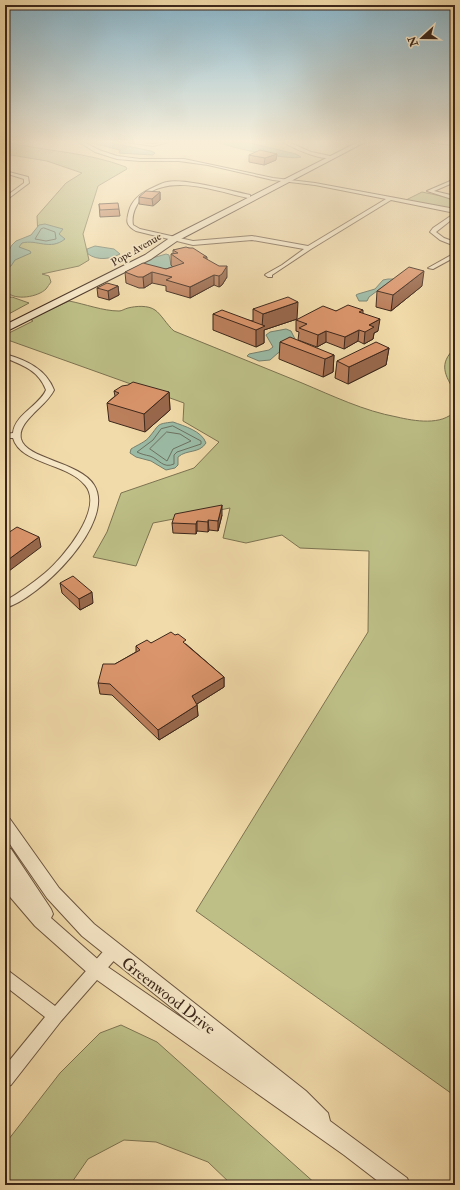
<svg xmlns="http://www.w3.org/2000/svg" width="460" height="1190" font-family="'IM FELL Double Pica',serif">
<style>
.green{fill:#bdbf87;stroke:#7c7351}
.water{fill:#9bbba6;stroke:#75806e}
.lines{fill:none;stroke-linecap:round;stroke-linejoin:round}
.shore{stroke:#6c7160;stroke-width:1}
.stream{stroke:#75806e;stroke-width:1.5}
.minor-casing{stroke:#6a543f;stroke-width:2}
.tertiary-casing{stroke:#6a543f;stroke-width:2}
.secondary-casing{stroke:#3c271b;stroke-width:2}
.minor{fill:#f7e8c8;fill-rule:evenodd}
.tertiary{fill:#f7e8c8;fill-rule:evenodd}
.secondary{fill:#f7e8c8;fill-rule:evenodd}
.wall{fill:#bc805d;stroke:#3c271b}
.shaded-wall{fill:#99684c;stroke:#3c271b}
.building{fill:#db956c;stroke:#3c271b}
.labels{text-anchor:middle;stroke-width:3.5;stroke-linejoin:round;paint-order:stroke}
.far-street-label{font-size:11px;fill:#3c271b;stroke:#f7e8c8}
.near-street-label{font-size:16px;fill:#3c271b;stroke:#f7e8c8}
</style>
<rect width="100%" height="100%" fill="#f2dbaa"/>
<filter id="stains"><feTurbulence type="fractalNoise" baseFrequency=".005" numOctaves="4"/><feColorMatrix values="0 0 0 0 .2 0 0 0 0 .09 0 0 0 0 .02 0 0 0 .5 -.17"/></filter>
<radialGradient id="worn" r=".72"><stop offset=".6" stop-color="#630" stop-opacity="0"/><stop offset="1" stop-color="#630" stop-opacity=".3"/></radialGradient>
<path class="green" d="M5 142C45 151 87 152 126 167L127 169 98 186 83 234 89 260 79 266 42 274 49 276 51 282C49 284 48 287 46 289 38 297 15 301 7 292L9 288 5 290V263L15 243 38 237 37 216 66 183 82 173 47 161 5 154Z
M422 192 455 199V210L406 200Z
M12 297 29 303 5 316V299Z
M69 301C85 304 103 311 119 311 122 311 124 309 128 308 136 306 148 305 155 310 161 314 167 325 174 331 217 348 259 366 302 383 333 396 364 411 397 417 414 421 442 426 455 411V1096L196 911 368 632 369 551 300 548 282 535 246 543 223 538 230 508 153 523 136 566 93 557 107 532 121 493 194 468 219 442 183 421 184 403 5 339V335L33 321 30 319Z
M455 348V392C445 375 438 364 455 348Z
M121 1025 157 1042 317 1185H232L208 1162 156 1142 124 1140 88 1159 70 1185H5V1144L60 1073 100 1033Z"/>
<path class="water" d="M88 142H107L151 151 155 153 153 155 119 153 120 150Z
M217 142H246L296 154 301 157C290 161 229 147 217 142Z
M45 224 63 229 59 234 65 239C50 251 37 239 22 243L19 247 30 251 31 253 15 260 11 266 5 268V256L12 245 16 241 31 235 39 225Z
M95 246 114 249 120 254C110 259 98 261 88 254L87 249Z
M166 254 169 255 172 270 133 269 149 259Z
M388 279H393L369 297 367 301H359L356 295 358 294 375 289 383 280Z
M286 329 291 331 297 343 278 353 270 360 259 361 247 356 249 354 269 350 273 347 266 335 270 332Z
M173 422C184 426 202 431 206 443 199 454 187 449 178 457V465L175 468 166 470 151 461 136 457 130 453 131 449C137 445 146 442 150 436 160 424 156 424 173 422Z"/>
<g class="lines">
<path class="shore" d="M44 228 55 232 56 239 46 241 35 239 41 229Z
M173 426 201 441V444L177 452 174 455V464C163 469 159 459 150 456 145 455 141 454 137 452L153 440 161 429Z
M167 432 180 434 191 441 173 449 167 461 150 449Z"/>
<path class="stream" d="M5 298 10 296"/>
<defs>
<path id="minor" d="M79 142H84L99 150 117 156 140 159H184L273 178 315 183 455 209V217L436 232 444 238 455 242V246L440 240 430 232 433 228 455 213 391 200 311 249 272 275V277H268L265 275 266 274 282 265 304 249 252 240 193 245 136 231C126 225 126 222 129 211 132 200 140 194 150 189 155 187 161 183 167 182 184 178 231 191 250 195V197L248 198C216 191 171 173 143 197 136 204 131 215 133 225L140 229 193 241 252 236 308 246 386 199 315 185 273 180 208 165 179 161H140L117 159 95 152Z
M128 142 153 144 169 142 153 146Z
M283 142H288L311 152 335 157C324 162 294 149 283 142Z
M431 142 455 143V145L433 143Z
M5 171 28 177 29 183 5 201V197L24 183V179L5 173Z
M455 179V182L434 191 455 196V200L427 191Z
M455 253V257L433 269 428 268Z
M5 354C26 360 46 369 54 390 46 407 17 421 21 439 26 459 80 462 94 485 117 522 39 599 5 608V601C19 593 33 583 45 573 63 558 105 508 85 485 67 463 20 464 13 438H5V434L13 433C15 414 39 406 46 390 39 371 23 365 5 358Z
M113 944 118 946 120 951 118 956 61 1021 11 1085 5 1087V1066L45 1017 5 986V970L10 972 55 1006 108 946Z"/>
<path id="tertiary" d="M5 817 10 819 59 888 94 924 306 1091 328 1113 330 1121 407 1178 410 1185H383L344 1155 90 975 35 926 5 891V872L9 873 5 867V847L11 849 51 909 53 914 51 918 102 963 201 1031 82 936 47 898 5 837Z"/>
<path id="secondary" d="M358 142H365L177 241 151 259 5 332V325L145 255 171 237Z"/>
</defs>
<use href="#minor" class="minor-casing"/>
<use href="#tertiary" class="tertiary-casing"/>
<use href="#secondary" class="secondary-casing"/>
<use href="#minor" class="minor"/>
<use href="#tertiary" class="tertiary"/>
<use href="#secondary" class="secondary"/>
</g>
<path class="wall" d="M249 155 276 160 264 165 249 162Z
M160 192V200L153 206 139 204V197Z
M99 204 119 209 120 216 100 217Z
M189 248 207 257V260L227 277 222 285 219 287 214 285 190 298 166 291V286L152 283 144 288H139L126 283 125 272 166 269 173 267 171 265V254H173V250Z
M118 286 119 295 109 300 98 297 97 288Z
M422 286 391 311 376 307 377 291Z
M253 309 297 319 264 330V343L256 347 213 330V314L253 321Z
M363 310V313L378 331 374 333 373 339 364 344 358 341 344 349 326 342 317 347 298 340 299 332 296 331V320L336 311Z
M280 342 334 355 333 372 323 377 279 359Z
M389 348 386 365 348 384 335 378 337 361Z
M114 391 169 392 170 410 145 432 109 421 107 403 115 396Z
M222 515 218 531 209 530 208 532 197 531 196 534 173 533 172 523Z
M60 583 93 603 80 610 62 593Z
M151 643 186 644 224 677V687L197 704 198 716 159 740 112 695 100 694 98 683 115 664 136 652V646Z"/>
<path class="shaded-wall" d="M277 154 276 160 264 165 265 158Z
M160 192V200L153 206 152 199Z
M227 266V277L222 285 219 287V276Z
M424 271 422 286 391 311 393 295Z
M152 272V283L144 288 143 277Z
M214 275V285L190 298V287Z
M118 286 119 295 109 300 108 291Z
M298 302 297 319 264 330V343L256 347V330L262 327 263 314Z
M380 319 378 331 374 333 373 339 364 344 365 332 369 325Z
M359 330 358 341 344 349 345 337Z
M326 331V342L317 347 318 335Z
M389 348 386 365 348 384 349 367Z
M334 355 333 372 323 377 325 359Z
M169 392 170 410 145 432 144 414Z
M222 505V515L218 531V521Z
M208 520 209 530 208 532Z
M197 521V531L196 534V524Z
M39 537 41 547 5 574V562Z
M92 592 93 603 80 610 79 599Z
M224 677V687L192 707V696Z
M197 705 198 716 159 740 158 730Z"/>
<path class="building" d="M260 150 277 154 265 158 249 155Z
M146 191 160 192 152 199 139 197Z
M118 203 119 209 100 210 99 204Z
M186 247 189 248H193L207 257H203L219 266H227L222 274 219 276 214 275 190 287 166 280 172 277 152 272 143 277H138L125 272 143 263 166 269 184 263 171 254 178 253 173 250Z
M409 267 424 271 393 295 377 291Z
M107 283 118 286 108 291 97 288Z
M288 297 298 302 263 314 253 309Z
M348 305 363 310 359 312 380 319 369 325 374 327 365 332 359 330 345 337 326 331 318 335 299 328 307 324 296 320 323 306 336 311Z
M222 310 265 326 256 330 213 314Z
M290 337 334 355 325 359 280 342Z
M376 342 389 348 349 367 337 361Z
M133 382 169 392 144 414 107 403 119 393 114 391 122 386 128 385Z
M222 505 218 521 208 520V522L197 521 196 524 172 523 175 514Z
M17 527 39 537 5 562V535Z
M73 576 92 592 79 599 60 583Z
M171 632 175 635 178 634 186 640 183 642 224 677 192 696 197 705 158 730 110 684 98 683 103 664H115L140 650 136 646 147 640 151 643Z"/>
<linearGradient id="sky" x2="0" y2="1"><stop stop-color="#89b7ce"/><stop offset="0.46" stop-color="#f9efd9"/><stop offset="1" stop-color="#f9efd9" stop-opacity="0"/></linearGradient>
<rect width="460" height="308" fill="url(#sky)"/>
<g class="labels">
<g class="far-street-label">
<text transform="translate(136 249) rotate(-30)" y="4">Pope Avenue</text>
</g>
<g class="near-street-label">
<text transform="translate(169 995) rotate(38)" y="6">Greenwood Drive</text>
</g>
</g>
<rect width="460" height="1190" fill="none" stroke="#f2dbaa" stroke-width="20"/>
<rect x="6" y="6" width="448" height="1178" fill="none" stroke="#3c271b" stroke-width="2"/>
<rect x="10" y="10" width="440" height="1170" fill="none" stroke="#3c271b"/>
<g transform="translate(422 38) rotate(249)" stroke="#f7e8c8" stroke-width="3" paint-order="stroke">
<path d="M0-3L7 15L0 10L-7 15Z" fill="#3c271b"/>
<text y="-6" font-size="11" font-weight="bold" text-anchor="middle" fill="#3c271b">N</text>
</g>
<rect width="100%" height="100%" filter="url(#stains)"/>
<rect width="100%" height="100%" fill="url(#worn)"/>
</svg>
